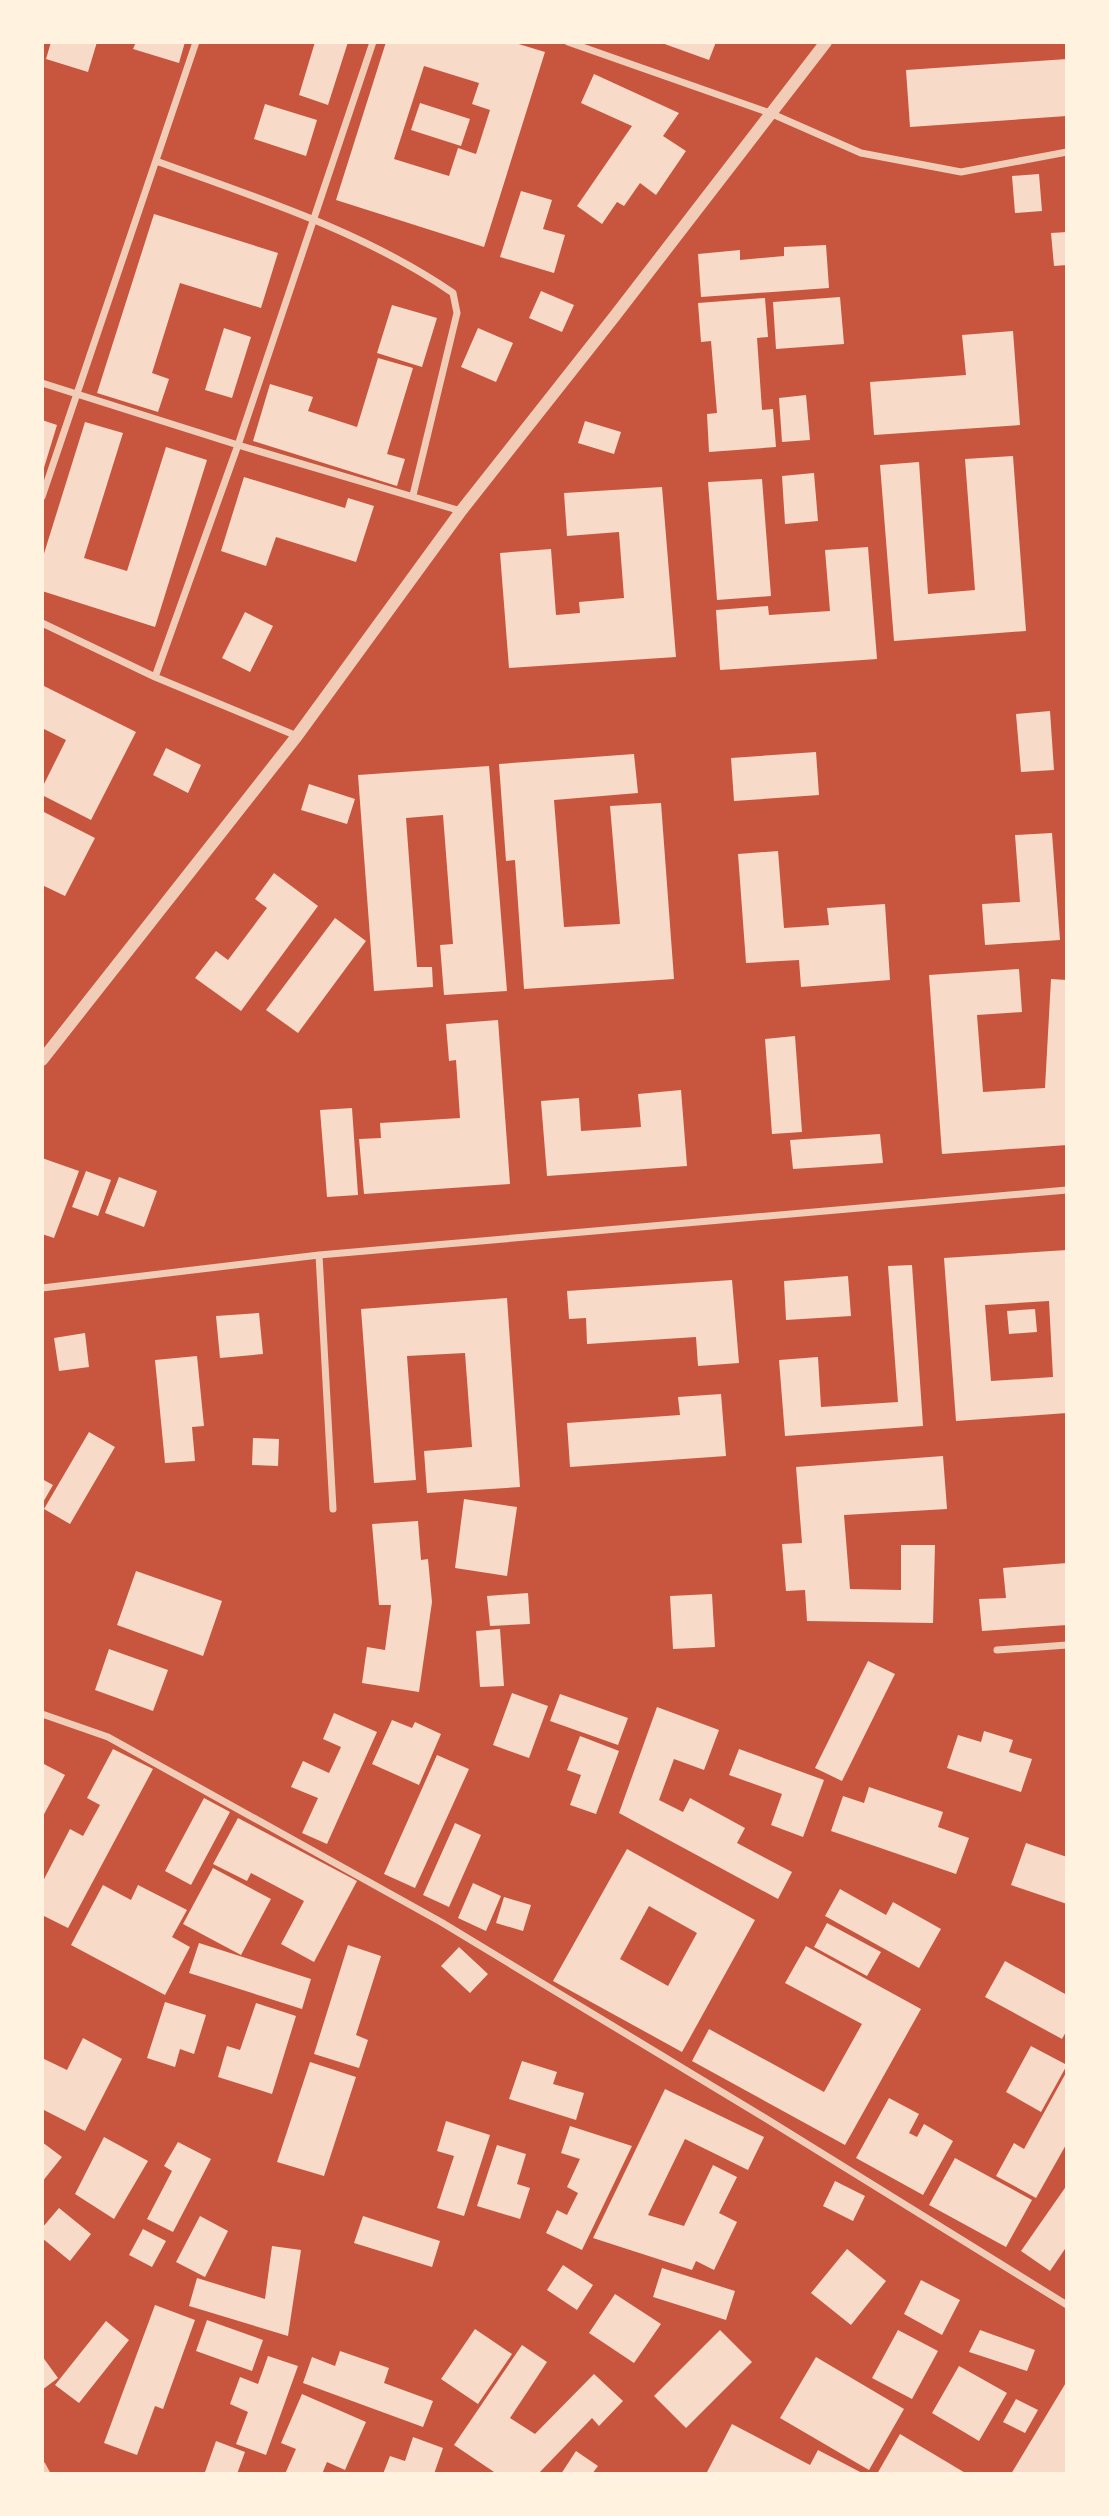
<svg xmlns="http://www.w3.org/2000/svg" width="1109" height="2516" font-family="'Roboto Serif',serif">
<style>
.building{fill:#f7dbc8;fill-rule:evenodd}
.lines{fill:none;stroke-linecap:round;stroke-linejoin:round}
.minor{stroke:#f1ccb7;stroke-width:7}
.tertiary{stroke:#f1ccb7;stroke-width:12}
</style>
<rect width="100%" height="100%" fill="#c8553d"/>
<path class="building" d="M51 42H97L88 72 46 59Z
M136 42H185L179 63 133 49Z
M315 42H348L328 105 299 95Z
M386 42H512L545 52 484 247 336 200ZM424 66 479 83 472 104 490 110 476 154 458 148 449 176 394 159Z
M659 42H716L709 60Z
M1067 59V116L910 127 906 70Z
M594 74 679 113 663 136 686 151 656 195 640 183 624 206 617 202 602 224 577 206 632 126 581 103Z
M420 103 470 119 461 146 411 130Z
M265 104 317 120 306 156 254 139Z
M1039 174 1042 211 1015 213 1012 176Z
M521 191 552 200 543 229 565 235 554 273 500 257Z
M154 214 278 253 261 308 180 283 152 373 169 379 158 412 97 393Z
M1067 232V265L1054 266 1051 233Z
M826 245 829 288 701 297 698 254 740 250V260L784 256V247Z
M541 291 574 305 562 332 529 318Z
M840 297 844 344 776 349 773 302Z
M765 298 768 337 757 338 762 410 773 409 776 447 709 452 707 414 717 413 711 341 701 342 698 303Z
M392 305 437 318 422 367 377 353Z
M224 328 251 337 232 398 205 390Z
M478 328 513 343 496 382 461 367Z
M1013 331 1020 425 874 435 870 382 966 375 962 335Z
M378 358 413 368 387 454 405 459 397 486 253 441 270 384 313 397 308 411 357 427Z
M806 395 810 440 782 442 779 398Z
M42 420 57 425 43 471H42Z
M585 421 621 432 614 454 578 443Z
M85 422 123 433 84 558 127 571 166 447 207 460 155 627 42 591V560Z
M1013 456 1026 631 894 641 880 465 919 462 928 594 975 590 965 459Z
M814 473 818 521 785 524 782 476Z
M244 477 345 508 348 498 374 506 356 562 276 537 266 566 221 551Z
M762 479 771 596 717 600 708 482Z
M662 487 676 657 509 668 500 553 551 549 556 615 580 613 579 602 624 598 619 532 567 536 564 493Z
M868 547 877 659 720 670 716 610 768 606 769 615 830 611 825 550Z
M245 612 273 626 250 672 222 658Z
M42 685 136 732 91 820 42 795V788L66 740 42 728Z
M1050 711 1054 770 1021 772 1016 714Z
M166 748 201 765 188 793 153 775Z
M816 752 819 795 734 801 731 758Z
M634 754 638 793 554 800 564 927 620 924 610 806 661 803 674 979 524 989 515 860 506 861 499 764Z
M489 766 507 991 444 995 440 945 453 944 443 815 406 818 417 967H432L433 987 374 991 358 775Z
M309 784 355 799 347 824 301 810Z
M42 811 95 838 65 896 42 885Z
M1052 833 1060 940 985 945 982 904 1020 902 1015 835Z
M778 851 784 928 829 925 827 908 885 904 890 980 801 987 799 960 746 963 738 854Z
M274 873 318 906 241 1011 195 978 216 951 228 960 267 908 255 899Z
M335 918 366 941 298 1033 266 1010Z
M1019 969 1022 1012 977 1015 983 1092 1045 1088 1051 979 1067 980V1145L942 1154 929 975Z
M498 1020 510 1184 364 1194 359 1139 381 1138 380 1123 460 1118 456 1060 449 1061 446 1024Z
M795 1036 802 1132 772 1134 765 1039Z
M681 1090 687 1166 547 1176 541 1101 579 1098 581 1131 641 1127 638 1094Z
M352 1108 358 1195 327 1197 320 1110Z
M880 1134 883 1163 793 1169 790 1140Z
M42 1158 79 1171 54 1238 42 1234Z
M86 1171 111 1180 98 1216 72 1207Z
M119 1177 157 1191 144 1227 105 1213Z
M1067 1250V1413L956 1421 944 1258ZM1049 1301 1053 1377 991 1381 985 1305Z
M912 1265 923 1426 785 1436 779 1360 818 1357 821 1407 898 1402 888 1266Z
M848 1276 851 1316 786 1320 784 1281Z
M732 1280 739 1363 698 1366 696 1337 587 1344 586 1318 569 1319 567 1291Z
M507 1298 520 1487 427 1493 424 1451 472 1447 465 1353 407 1356 416 1480 374 1483 361 1309Z
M1035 1309 1037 1332 1009 1334 1007 1311Z
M259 1313 263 1354 220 1358 216 1316Z
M85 1333 89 1367 59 1371 54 1338Z
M197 1356 204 1426 192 1427 195 1461 165 1463 155 1360Z
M721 1394 726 1456 570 1467 567 1423 680 1415 678 1397Z
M89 1432 115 1447 70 1524 44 1509Z
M253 1438 279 1439 278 1466 252 1465Z
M943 1456 947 1509 844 1515 850 1589 901 1590V1545H935L933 1623 807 1621 805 1590 786 1591 782 1544 802 1543 796 1467Z
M42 1479 53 1485 42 1504Z
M464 1499 517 1507 507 1576 455 1568Z
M418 1521 421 1560 428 1559 432 1602 419 1692 362 1683 367 1647 385 1650 391 1605H379L372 1524Z
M1067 1563V1625L982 1631 979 1599 1006 1598 1003 1568Z
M136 1571 222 1601 203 1656 117 1625Z
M528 1593 530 1624 490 1626 487 1596Z
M712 1594 715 1647 673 1649 670 1596Z
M500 1629 504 1686 480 1687 476 1631Z
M109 1649 168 1670 153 1711 95 1690Z
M868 1661 895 1674 842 1781 815 1768Z
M512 1693 548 1706 529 1758 493 1745Z
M560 1694 628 1718 618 1745 550 1721Z
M657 1707 719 1730 704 1770 674 1759 659 1800 683 1812 690 1798 745 1828 737 1843 792 1872 778 1899 619 1813Z
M334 1713 377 1732 327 1844 302 1833 318 1798 291 1787 303 1761 329 1773 341 1747 323 1739Z
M392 1720 412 1728 415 1722 441 1734 419 1785 372 1764Z
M984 1731 1013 1740 1009 1752 1032 1759 1021 1792 947 1768 958 1735 981 1742Z
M580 1736 619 1751 596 1814 570 1805 581 1775 567 1770Z
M113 1749 153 1769 68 1928 42 1915V1883L70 1829 83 1836 100 1805 87 1798Z
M739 1749 824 1780 803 1837 771 1825 782 1794 729 1775Z
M437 1755 469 1769 415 1888 384 1874Z
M42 1763 65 1775 42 1818Z
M869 1787 943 1812 938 1827 969 1838 956 1874 831 1831 843 1796 864 1803Z
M204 1798 230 1812 191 1885 165 1871Z
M238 1818 357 1881 314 1962 281 1944 304 1901 251 1873 247 1881 213 1864Z
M455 1823 481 1835 449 1907 423 1895Z
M1026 1843 1067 1857V1904L1011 1885Z
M627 1849 755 1920 682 2052 553 1981ZM649 1906 697 1933 668 1986 620 1959Z
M213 1868 271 1899 241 1955 183 1924Z
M473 1883 501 1896 486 1931 458 1918Z
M103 1885 131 1900 138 1885 187 1910 172 1937 190 1947 165 1995 71 1945Z
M840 1889 886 1915 893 1902 941 1929 919 1968 825 1916Z
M504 1897 531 1905 523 1931 496 1923Z
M827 1923 881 1952 867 1976 814 1947Z
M199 1943 311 1979 302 2009 189 1973Z
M348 1945 381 1956 356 2035 368 2040 359 2068 314 2054Z
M806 1946 921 2009 845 2145 692 2061 709 2029 824 2092 862 2024 785 1983Z
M459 1947 488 1974 470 1993 441 1966Z
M1005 1961 1067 1995V2030L1062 2039 985 1997Z
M165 2002 206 2015 194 2054 180 2049 175 2067 147 2058Z
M256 2003 296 2016 272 2094 218 2077 227 2046 240 2050Z
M83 2038 122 2059 85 2131 42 2109V2058L67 2070Z
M1031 2046 1067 2065 1041 2112 1006 2092Z
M522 2061 557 2072 553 2084 584 2093 576 2120 509 2099Z
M310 2062 356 2077 324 2176 277 2162Z
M1067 2071V2143L1036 2198 996 2176 1014 2143 1024 2149Z
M665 2089 764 2137 748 2170 685 2139 648 2215 684 2226 713 2165 737 2177 719 2213 737 2222 714 2270 696 2261 692 2270 593 2238Z
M889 2098 919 2114 909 2133 917 2137 924 2124 953 2141 923 2195 856 2158Z
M446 2121 490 2135 464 2216 437 2208 454 2156 437 2151Z
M570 2126 632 2146 582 2250 546 2233 557 2210 567 2215 578 2193 567 2187 580 2159 561 2153Z
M104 2137 148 2161 114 2219 75 2194Z
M42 2142 62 2157 42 2182Z
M178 2142 211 2159 173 2232 147 2219 172 2171 164 2166Z
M497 2145 526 2154 517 2184 530 2188 520 2219 477 2206Z
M955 2158 1032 2200 1006 2247 929 2205Z
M835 2181 865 2196 853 2221 823 2206Z
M1067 2185V2246L1050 2271 1021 2251Z
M59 2208 91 2234 70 2261 42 2238V2228Z
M200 2216 228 2231 205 2277 176 2262Z
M363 2216 440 2241 432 2267 354 2243Z
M143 2229 166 2241 152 2267 129 2255Z
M272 2246 301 2250 288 2336 189 2306 197 2278 265 2299Z
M847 2249 886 2281 851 2325 811 2293Z
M563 2265 593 2285 577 2310 547 2290Z
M662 2268 735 2291 726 2320 653 2297Z
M921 2280 960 2300 942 2335 904 2314Z
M615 2294 661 2324 634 2363 589 2333Z
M155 2305 195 2320 163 2409 155 2406 137 2455 104 2443Z
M207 2320 263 2340 252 2371 196 2351Z
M106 2321 129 2340 79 2403 55 2385Z
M475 2329 512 2354 478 2404 441 2379Z
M720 2330 752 2362 686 2428 654 2396Z
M898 2330 938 2351 912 2399 872 2378Z
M980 2330 1035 2350 1027 2371 969 2352Z
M522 2345 547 2362 510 2418 535 2434 594 2374 623 2401 599 2426 592 2418 538 2474H497L454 2445Z
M340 2351 389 2368 384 2383 433 2401 423 2427 303 2383 312 2357 335 2366Z
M42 2356 58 2378 42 2390Z
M268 2356 298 2366 266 2455 236 2444 248 2412 230 2404 240 2377 258 2384Z
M816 2357 904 2409 869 2470 780 2418Z
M959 2366 1007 2393 979 2441 932 2413Z
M1067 2381 1065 2474H1011Z
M302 2394 366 2422 345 2470 327 2462 322 2474H285L296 2449 281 2443Z
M1016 2399 1038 2410 1025 2433 1003 2422Z
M732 2424 810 2465 818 2450 864 2474H706Z
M900 2434 967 2474H877Z
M413 2437 443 2448 434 2474H383L390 2456 405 2461Z
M216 2441 245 2452 237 2474H211L205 2472Z
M576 2451 598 2466 592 2474H561Z"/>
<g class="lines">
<path class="minor" d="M568 42 770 113 861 153 961 172 1067 152
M156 161C255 197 365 232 453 293L457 313 413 495
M42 383 238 445 461 511
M42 497 196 42
M42 623 155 677 297 736
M155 677 238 445 373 42
M319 1255 333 1509
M42 1288 319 1255 1067 1190
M997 1650 1067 1645
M42 1714 108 1737 441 1922 760 2115 1067 2305
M42 2465 47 2474"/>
<path class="tertiary" d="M42 1060 297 736 461 511 614 317 826 42"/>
</g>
<rect width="1109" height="2516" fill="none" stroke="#fff3e0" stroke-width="88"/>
</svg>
